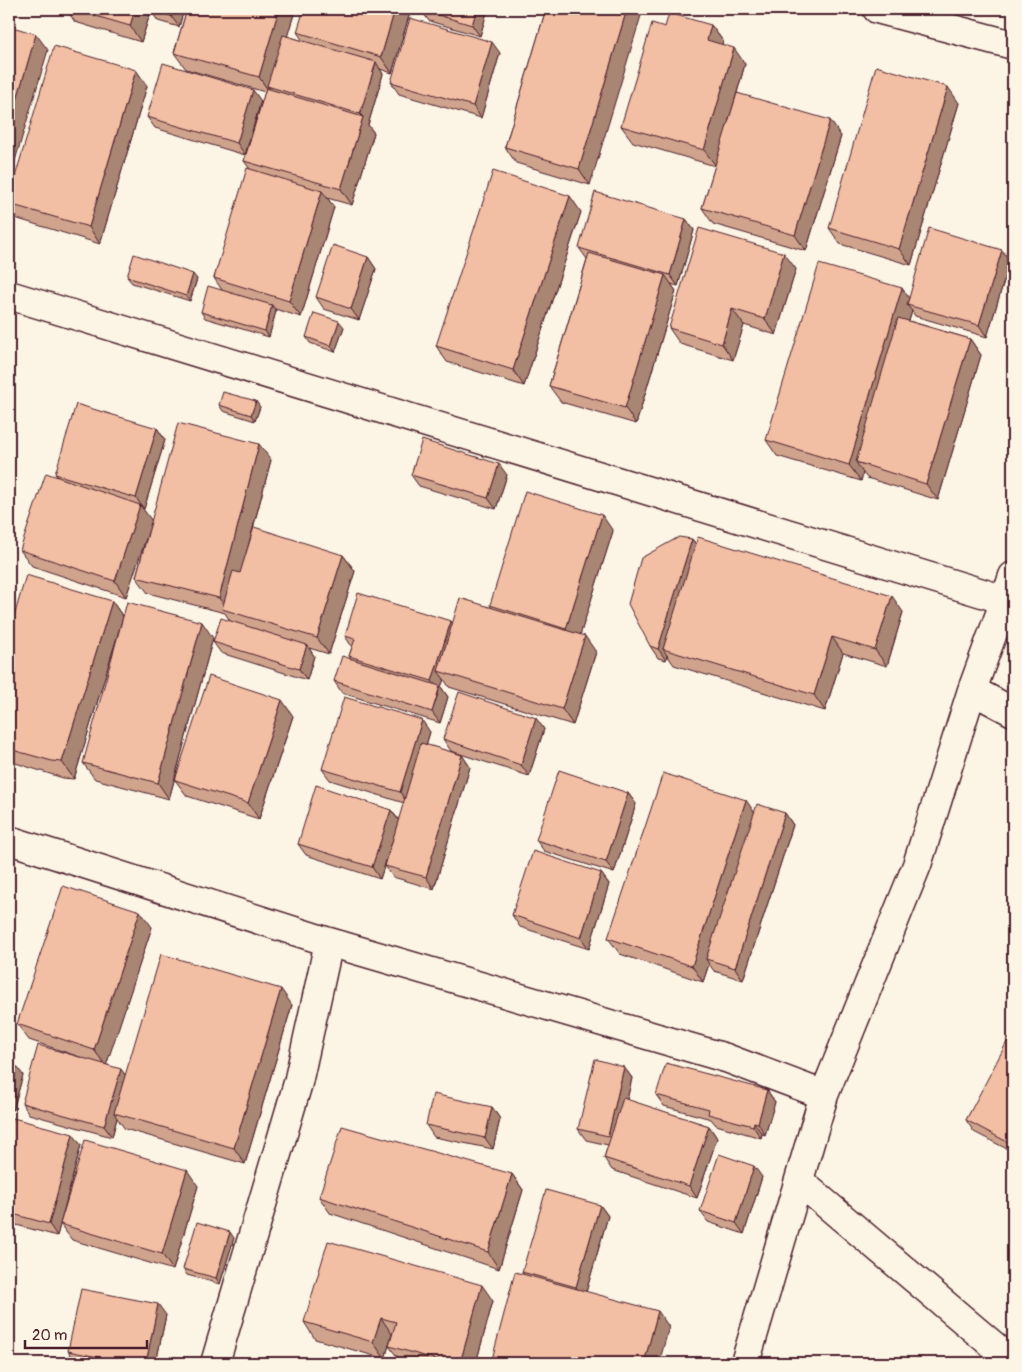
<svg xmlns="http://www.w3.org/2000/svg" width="1022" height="1372" font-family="Pangolin,sans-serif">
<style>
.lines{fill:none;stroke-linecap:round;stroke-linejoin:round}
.street-casing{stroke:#4a1f2b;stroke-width:31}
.street{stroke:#fcf5e5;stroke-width:28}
.wall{fill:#d0a38d;stroke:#4a1f2b}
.shaded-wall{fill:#a98573;stroke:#4a1f2b}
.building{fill:#f2bea4;stroke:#4a1f2b}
</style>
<rect width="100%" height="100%" fill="#fcf5e5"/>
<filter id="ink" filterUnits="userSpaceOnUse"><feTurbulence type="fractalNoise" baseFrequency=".02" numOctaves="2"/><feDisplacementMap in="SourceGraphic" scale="10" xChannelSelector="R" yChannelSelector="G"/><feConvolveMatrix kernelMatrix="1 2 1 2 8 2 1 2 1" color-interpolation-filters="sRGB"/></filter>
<g filter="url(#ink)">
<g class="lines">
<defs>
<path id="street" d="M877 9 1013 45
M9 295 1005 600 1013 576
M972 690 1013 712
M9 840 329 942 726 1058 824 1095
M799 1181 1013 1362
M215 1363 298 1083 329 942
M745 1363 824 1095 917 865 972 690 1005 600"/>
</defs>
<use href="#street" class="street-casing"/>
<use href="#street" class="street"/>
</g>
<path class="wall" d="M66 9H184L179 27 158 21 151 11 141 42 75 22Z
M187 9H290L294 14 287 36 303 41 297 32 411 9 392 73 380 69 383 74 368 125 374 133 352 205 327 198 334 207 301 317 275 309 276 311 269 337 205 318 201 312 222 290 214 278 250 169 244 161 265 92 186 69 174 53Z
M488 9 480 36 429 21 421 10Z
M546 9 590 185 516 163 505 147Z
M711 25 723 41 722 44 745 64 737 93 841 136 806 251 713 224 702 208 715 166 633 142 621 126 665 27Z
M500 53 481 118 399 94 391 82Z
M136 70 147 86 100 244 18 219 9 206V197Z
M261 101 245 155 155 128 147 117Z
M959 103 911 265 840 244 829 228Z
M581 212 524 386 447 362 436 346Z
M686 219 694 230 678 286 671 284 676 291 636 424 561 402 549 386 587 259 579 248Z
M1002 250 1010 261 987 337 915 316 912 311 909 321 970 339 981 355 938 500 867 478 863 473 861 481 777 456 766 440 909 298Z
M368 257 376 269 359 320 324 309 316 297Z
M796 269 776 335 744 325 733 360 680 344 669 328Z
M127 277 197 279 190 301 132 283Z
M344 327 335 352 310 343 306 337Z
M219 405 260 407 255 421 223 411Z
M157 428 165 440 144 509H143L151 521 271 460 246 555H343L355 571 329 654 309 648 314 656 307 680 221 653 213 642 230 621 225 613 148 593 136 577 150 524 126 597 32 566 20 550 58 477 55 474Z
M411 475H507L496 509 419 486Z
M613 531 580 635 596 652 573 725 449 687 444 679 441 687 448 697 440 723 342 693 334 681 351 659 349 656 352 647 345 636 451 621 452 624 492 608 490 605Z
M692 539 696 544 903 612 887 666 843 653 825 711 674 665 667 655 666 660 658 658 650 646Z
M112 601 123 617 74 779 63 778 9 761V634Z
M213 638 169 799 95 779 83 763Z
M293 716 259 819 187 796 175 780Z
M544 729 529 776 451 751 443 739Z
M430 732 426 745 462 755 470 767 434 889 393 877 385 866 391 845 380 879 306 855 298 844 391 810 399 820 404 803 330 780 322 769Z
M628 793 636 804 614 873 544 851 536 840Z
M754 812 785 813 793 825 743 980 714 971 709 964 703 982 620 954 608 938Z
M601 873 609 884 589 949 520 927 512 915Z
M152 927 106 1064 125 1075 292 1005 245 1164 125 1129 117 1118 112 1137 29 1114 22 1103 83 1058 29 1040 17 1024Z
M1013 1040V1152L974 1132 966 1120Z
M9 1062 23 1075 13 1110 9 1109Z
M624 1067 632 1078 627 1100 709 1126 717 1138 697 1198 612 1170 604 1158 608 1145 586 1140 578 1129Z
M767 1090 775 1102 765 1135 762 1134 761 1138 716 1125 711 1119 664 1106 656 1095Z
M492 1107 500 1119 493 1149 434 1137 426 1125Z
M9 1130V1131L81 1145 57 1236 9 1223Z
M512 1174 523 1190 499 1269 330 1213 319 1197Z
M762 1177 744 1234 708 1222 700 1211Z
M198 1186 173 1270 72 1240 60 1224Z
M600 1205 608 1216 586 1292 669 1327 524 1275 522 1272Z
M234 1238 220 1284 187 1275 183 1269Z
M493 1301 476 1363H403L401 1362 389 1346 393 1334H392L385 1359 315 1339 304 1322Z
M166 1315 156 1363H76L68 1351Z"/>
<path class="shaded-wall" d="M135 9H151L150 10 151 11 141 42 130 26Z
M173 9H184L179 27 171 16Z
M279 9H290L294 14 272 88 267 86 271 91 270 93 259 77Z
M395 9H411L392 73 381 57Z
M477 9H488L480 36 472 25Z
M627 9H643L590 185 579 169Z
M711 25 723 41 719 56 707 40Z
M36 34 48 50 9 181V127Z
M492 42 500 53 481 118 473 106Z
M734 48 745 64 716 166 704 150Z
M376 62 383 74 368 125 374 133 352 205 341 189 363 117 360 114Z
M136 70 147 86 100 244 89 227Z
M948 87 959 103 911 265 899 249Z
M253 90 261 101 245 155 237 143Z
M830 120 841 136 806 251 795 235Z
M322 191 334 207 301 317 289 301Z
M570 196 581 212 524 386 513 370Z
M686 219 694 230 678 286 670 275Z
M1002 250 1010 261 987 337 979 325Z
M784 253 796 269 776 335 765 319Z
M368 257 376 269 359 320 351 309Z
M193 274 197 279 190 301 186 296Z
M665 275 676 291 636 424 625 408Z
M902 288 913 304 907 305 912 311 865 465 856 462 863 473 861 481 849 465Z
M272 305 276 311 269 337 265 331Z
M732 309 744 325 733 360 722 344Z
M339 321 344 327 335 352 331 346Z
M970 339 981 355 938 500 926 484Z
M256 401 260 407 255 421 251 415Z
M157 428 165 440 144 509 136 498Z
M259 444 271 460 231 611 227 610 219 598Z
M499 464 507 475 496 509 488 498Z
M140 505 152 521 126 597 115 581Z
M602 515 613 531 577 645 566 629Z
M692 539 700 550 663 649 667 655 666 660 658 649Z
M343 555 355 571 329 654 317 638Z
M892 596 903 612 887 666 875 650Z
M112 601 123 617 74 779 62 762Z
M451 621 459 633 438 671 444 679 441 687 448 697 440 723 432 712 439 691 432 681Z
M202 622 213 638 169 799 158 783Z
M585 636 596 652 573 725 562 709Z
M832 637 843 653 825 711 814 695Z
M307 645 314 656 307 680 299 669Z
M282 700 293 716 259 819 248 803Z
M536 718 544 729 529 776 521 765Z
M422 720 430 732 408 804 400 792Z
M462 755 470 767 434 889 426 877Z
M628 793 636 804 614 873 606 862Z
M746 800 757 816 706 959 709 964 703 982 692 966Z
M391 810 399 821 380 879 372 867Z
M785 813 793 825 743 980 735 968Z
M601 873 609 884 589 949 581 938Z
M140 911 152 927 106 1066 94 1050Z
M281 989 292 1005 245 1164 234 1148Z
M15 1064 23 1075 13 1110 9 1105V1085Z
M624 1067 632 1078 616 1147 608 1136Z
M121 1069 129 1080 114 1113 117 1118 112 1137 104 1126Z
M767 1090 775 1102 765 1135 758 1123Z
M492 1107 500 1119 493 1149 485 1138Z
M754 1122 762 1134 761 1138 753 1126Z
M709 1126 717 1138 697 1198 689 1186Z
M73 1134 81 1145 57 1236 49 1224Z
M754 1166 762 1177 744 1234 736 1223Z
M187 1170 198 1186 173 1270 162 1254Z
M512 1174 523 1190 499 1269 488 1252Z
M600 1205 608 1216 584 1299 576 1287Z
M230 1232 234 1238 220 1284 216 1278Z
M482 1285 493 1301 476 1363H460Z
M158 1304 166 1315 156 1363H146Z
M658 1311 669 1327 659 1363H644Z
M381 1318 392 1334 385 1359 373 1342Z"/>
<path class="building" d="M72 9H135L130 26Z
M150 9H173L171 16 150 10Z
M187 9H279L259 77 174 53Z
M304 9H395L381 57 297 32Z
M421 9H477L472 25 421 10Z
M546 9H627L579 169 505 147Z
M669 13 711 25 707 40 734 48 704 150 621 126 652 23 665 27Z
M410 18 492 42 473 106 391 82Z
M9 26 36 34 9 127Z
M283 35 376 62 360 114 267 86Z
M54 46 136 70 89 227 9 204V197Z
M163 63 253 90 237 143 147 117Z
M876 66 948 87 899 249 829 228Z
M266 88 363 117 341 189 244 161Z
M737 93 830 120 795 235 702 208Z
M247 168 322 191 289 301 214 278Z
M493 171 570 196 513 370 436 346Z
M595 192 686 219 670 275 579 248Z
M699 228 784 253 765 319 732 309 722 344 669 328Z
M929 228 1002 250 979 325 907 305Z
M333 245 368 257 351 309 316 297Z
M589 253 665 275 625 408 549 386Z
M134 254 193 274 186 296 127 277Z
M819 264 902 288 849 465 766 440Z
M208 286 272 305 265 331 201 312Z
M314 313 339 321 331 346 306 337Z
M898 318 970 339 926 484 856 462Z
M223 392 256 401 251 415 219 405Z
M76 404 157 428 136 498 55 474Z
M178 423 259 444 219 598 136 577Z
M422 440 499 464 488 498 411 475Z
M46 473 140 505 115 581 20 550Z
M525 491 602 515 566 629 490 605Z
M254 527 343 555 317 638 222 609 233 571 240 573Z
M679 537 692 539 658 649 650 646 628 604 641 558Z
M698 537 892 596 875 650 832 637 814 695 663 649Z
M26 575 112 601 62 762 52 761 9 749V634Z
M358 593 451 621 432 681 349 656 355 639 345 636Z
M460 598 585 636 562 709 438 671Z
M127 602 202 622 158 783 83 763Z
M221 618 307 645 299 669 213 642Z
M342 656 440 686 432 712 334 681Z
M209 676 282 700 248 803 175 780Z
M459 692 536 718 521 765 443 739Z
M344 697 422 720 400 792 322 769Z
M421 743 462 755 426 877 385 866Z
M559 770 628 793 606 862 536 840Z
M663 773 746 800 692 966 608 938Z
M316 785 391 810 372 867 298 844Z
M757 804 785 813 735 968 706 959Z
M533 851 601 873 581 938 512 915Z
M63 886 140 911 94 1050 17 1024Z
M161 954 281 989 234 1148 114 1113Z
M1009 1038 1013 1040V1145L966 1120Z
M38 1045 121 1069 104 1126 22 1103Z
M595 1059 624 1067 608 1136 578 1129Z
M9 1062 15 1064 9 1085Z
M666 1063 767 1090 758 1123 754 1122 753 1126 708 1114 709 1109 656 1095Z
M433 1094 492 1107 485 1138 426 1125Z
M623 1098 709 1126 689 1186 604 1158Z
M13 1118 73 1134 49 1224 9 1213V1133Z
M342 1126 512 1174 488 1252 319 1197Z
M85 1140 187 1170 162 1254 60 1224Z
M719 1154 754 1166 736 1223 700 1211Z
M546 1190 600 1205 576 1287 522 1272Z
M197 1222 230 1232 216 1278 183 1269Z
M328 1241 482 1285 460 1363H448L389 1346 396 1322 381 1318 373 1342 304 1322Z
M515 1272 658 1311 644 1363H491Z
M81 1289 158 1304 146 1363H128L68 1351Z"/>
</g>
<rect width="1022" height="1372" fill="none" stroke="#fcf5e5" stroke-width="30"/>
<rect x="15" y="15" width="992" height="1342" fill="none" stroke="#4a1f2b" stroke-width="2" filter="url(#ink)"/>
<path d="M25 1340v8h122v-8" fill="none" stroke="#4a1f2b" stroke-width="2.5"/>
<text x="32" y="1340" font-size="15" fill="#4a1f2b" stroke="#fcf5e5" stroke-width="4" paint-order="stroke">20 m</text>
</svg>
